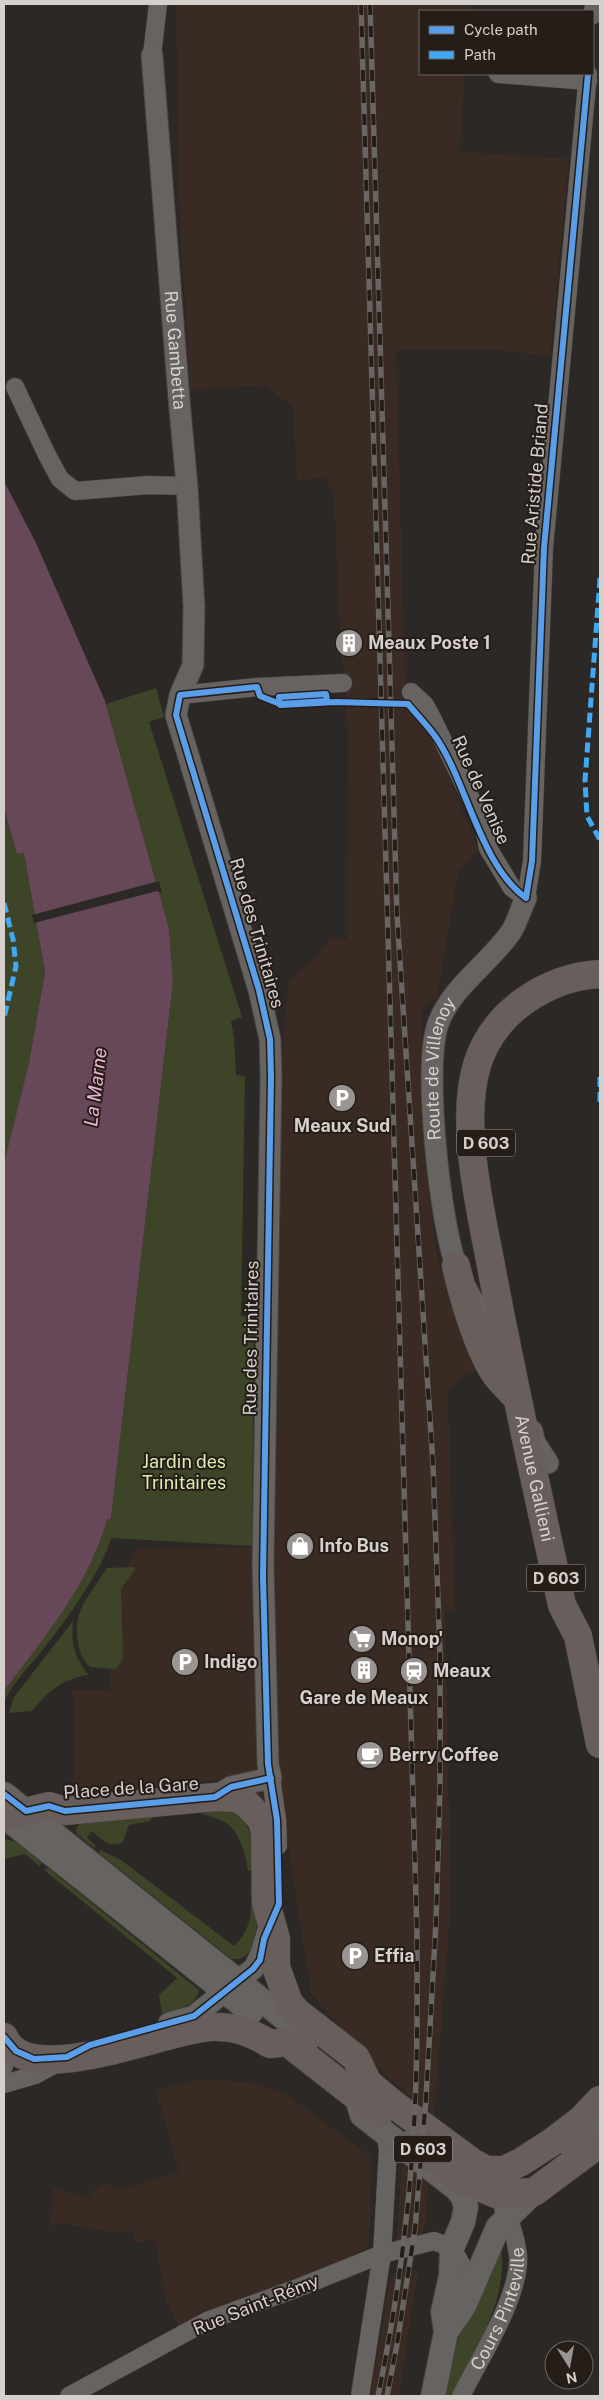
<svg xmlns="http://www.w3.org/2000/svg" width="604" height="2400" font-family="'Public Sans',sans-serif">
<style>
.built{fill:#392b24}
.green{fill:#3e4428}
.water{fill:#664858}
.pier{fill:#2c2825}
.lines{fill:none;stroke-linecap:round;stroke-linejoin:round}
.minor-casing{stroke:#464341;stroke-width:19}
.tertiary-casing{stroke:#464341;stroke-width:23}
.secondary-casing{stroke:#464341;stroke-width:26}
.primary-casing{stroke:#464341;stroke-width:29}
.minor{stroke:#676360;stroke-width:18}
.tertiary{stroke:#676360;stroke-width:21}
.secondary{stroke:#676360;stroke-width:24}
.primary{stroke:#685e5c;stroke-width:28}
.rail-casing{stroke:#686563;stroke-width:5.5}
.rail{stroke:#251d18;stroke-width:4;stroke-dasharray:11;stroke-linecap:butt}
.quiet{stroke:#3fa9f5;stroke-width:5;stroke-dasharray:10 5;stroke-linecap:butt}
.cycleway-casing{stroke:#251d18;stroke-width:9}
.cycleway{stroke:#5a9eea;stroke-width:6}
.labels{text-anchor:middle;stroke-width:4;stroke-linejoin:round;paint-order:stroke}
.shield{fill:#251d18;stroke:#a19a97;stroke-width:1}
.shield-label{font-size:16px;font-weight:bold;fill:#d6d0cd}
.street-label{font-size:18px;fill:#d6d0cd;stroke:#251d18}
.poi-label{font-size:18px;font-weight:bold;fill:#d6d0cd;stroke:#251d18;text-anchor:start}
.park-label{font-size:18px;fill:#dcecaf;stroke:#251d18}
.water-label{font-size:19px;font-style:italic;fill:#f0b4d4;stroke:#251d18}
</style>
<rect width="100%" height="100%" fill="#2c2825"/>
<path class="built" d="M176 4H470L469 11H420V74H465L460 151 569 159 550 356 496 350H396L406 708 433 740 479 850 459 870 437 998 421 1009 424 1153 437 1257 479 1369 464 1375 448 1391 455 1611 445 1612 451 1901 434 2119 370 2060 311 1994 286 1832 232 1778 73 1794V1690H110L115 1587 137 1548H271L281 1061 288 982 320 953 330 938 347 939 348 735 339 612 334 494 324 478 297 480 293 407 265 385 190 390 179 203Z
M216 2079 259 2084 289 2096 369 2155 372 2167 369 2247 326 2269 203 2312 180 2328 166 2300 155 2240 134 2243 133 2231 118 2233 64 2224 50 2226 53 2188 91 2199 93 2190 105 2183 117 2190 179 2172 156 2090 194 2080Z
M402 2163 429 2178 424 2233 396 2246Z
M418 2270 399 2396H370L391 2275Z"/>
<path class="green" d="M156 688 164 717 149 722 242 1017 231 1021 234 1037 236 1075 245 1076 241 1316 254 1317 252 1546 111 1538C103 1570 62 1626 41 1652 28 1668 13 1683 4 1701V1691C45 1637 88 1586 107 1520L111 1518 173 982 169 928 106 704Z
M4 808 17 854 24 853 45 972 29 1063 4 1163Z
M133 1567 135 1569 121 1589 123 1659 116 1669 90 1667C76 1654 74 1630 80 1611 86 1597 99 1581 107 1568Z
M73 1621C71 1643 74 1657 88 1674V1675C61 1679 48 1692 32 1711L9 1713 14 1697Z
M226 1810C255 1819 253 1847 255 1873L248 1870C246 1855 239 1831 226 1823 217 1818 205 1815 196 1811Z
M154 1815 150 1821 129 1825 123 1842C110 1849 102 1840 92 1831L87 1838 96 1846 94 1848 77 1834 76 1829 81 1822Z
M4 1839 17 1842 42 1863 39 1866 25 1854 4 1859Z
M100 1850 121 1860 234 1946C253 1927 252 1911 250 1886L257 1890C256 1910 263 1962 232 1959L99 1853Z
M48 1868 199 1990C197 2007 176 2009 162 2013L159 1995 177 1978 44 1870Z
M501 2247C509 2299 474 2351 453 2396H445L457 2343 474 2292Z"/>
<path class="water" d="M4 481 36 543 105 701 169 928 173 982 111 1518 107 1520C88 1586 45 1637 4 1691V1163L29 1063 45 972 24 853 17 854 4 808Z"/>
<path class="pier" d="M159 881 162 893 157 891 34 923 32 915Z"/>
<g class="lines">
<defs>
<g id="minor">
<path d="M593 15 594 4"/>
<path d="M152 55 158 4"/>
<path d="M498 74 588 81"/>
<path d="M15 387 47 455 60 479 75 491 149 485 187 486"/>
<path d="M411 692 425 705 433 720 484 826 488 848 512 888 526 898 532 861 544 548 588 74"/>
<path d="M180 695 257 687 343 683"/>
<path d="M271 1778 277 1820 278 1846"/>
<path d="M4 2066 5 2041"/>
<path d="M4 2084 35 2075 59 2062"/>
<path d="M69 2396 207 2321 295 2289 382 2254 434 2241 452 2248 466 2273"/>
<path d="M360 2396 382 2254 388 2149 385 2133"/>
<path id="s1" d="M461 2396C479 2360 521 2295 518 2255 516 2239 511 2222 503 2208"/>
</g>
<g id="tertiary">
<path id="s2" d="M152 55 179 399 187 486 194 607 193 665 180 695 176 715 259 990 270 1039 271 1077 263 1565 268 1764 271 1778 231 1787 215 1797"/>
<path id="s3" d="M508 1336 503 1328 496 1329C477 1313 465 1289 456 1265 440 1221 423 1068 438 1024 451 987 489 964 511 932 517 923 521 908 526 898"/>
<path d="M532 1431 535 1443 548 1463"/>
<path d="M169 2023 194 2016 253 1969C263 1955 264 1941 270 1925"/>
</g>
<path id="secondary" d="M4 1794 309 2038
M4 1816 251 2012
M359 2105 362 2115 457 2189 463 2197 466 2207 463 2222 452 2248 451 2276 443 2312 446 2332 433 2396
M569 2144 600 2121
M446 2332 464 2306 498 2227 534 2192"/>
<g id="primary">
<path id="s4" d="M600 974C547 977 493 1012 477 1065 459 1125 481 1211 492 1271 513 1383 538 1494 562 1605L578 1636 600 1744"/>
<path d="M456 1266C463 1296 478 1350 496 1375 501 1382 508 1388 514 1395"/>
<path d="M4 1817 49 1806 65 1811 215 1797 236 1798 247 1804 261 1819 265 1831 266 1903 276 1939V1967L289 2003 297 2012 356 2058 368 2083 392 2103 472 2162 486 2170H504L521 2162 552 2142 582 2119 600 2100"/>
<path d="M4 2037C27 2093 170 2027 213 2027 235 2026 252 2033 270 2044L287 2042 379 2114"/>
<path d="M414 2142 460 2179 496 2194 534 2192 600 2143"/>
</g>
</defs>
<use href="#minor" class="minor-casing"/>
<use href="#tertiary" class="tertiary-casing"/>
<use href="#secondary" class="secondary-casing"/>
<use href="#primary" class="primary-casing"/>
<use href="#minor" class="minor"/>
<use href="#tertiary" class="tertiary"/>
<use href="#secondary" class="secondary"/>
<use href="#primary" class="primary"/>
<defs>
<path id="rail" d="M361 4 417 1934C417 1990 418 2047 415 2104 411 2202 398 2300 378 2396
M370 4 397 915 433 1465 440 1654V1783L436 1922 426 2098 415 2229 397 2344 387 2396"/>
</defs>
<use href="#rail" class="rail-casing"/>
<use href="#rail" class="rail"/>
<path class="quiet" d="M600 578 585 781 587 816 600 840
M4 903 13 939 16 966 4 1018
M600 1077V1105"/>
<defs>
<path id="cycleway" d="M4 1794 26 1811 49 1806 65 1811 215 1797 231 1787 271 1778
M4 2037 16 2051 34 2059 67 2057 90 2045 194 2016 253 1969 260 1960 264 1939 279 1904 277 1820 268 1764 263 1576 271 1077 270 1039 259 990 176 715 180 695 257 687 260 696 280 704 327 701 326 694 279 697 280 705 336 702 408 704C417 715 429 727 437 739 467 784 481 866 526 898L532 861 544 548 588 74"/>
</defs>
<use href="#cycleway" class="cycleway-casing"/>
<use href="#cycleway" class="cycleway"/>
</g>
<defs>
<symbol id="building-disc" viewBox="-11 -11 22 22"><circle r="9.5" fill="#9a9592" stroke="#251d18"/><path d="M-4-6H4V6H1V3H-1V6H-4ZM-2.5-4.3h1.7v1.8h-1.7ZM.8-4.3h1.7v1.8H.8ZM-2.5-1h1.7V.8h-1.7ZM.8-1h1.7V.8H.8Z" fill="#fff"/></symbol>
<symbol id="parking-disc" viewBox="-11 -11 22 22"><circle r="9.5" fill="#9a9592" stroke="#251d18"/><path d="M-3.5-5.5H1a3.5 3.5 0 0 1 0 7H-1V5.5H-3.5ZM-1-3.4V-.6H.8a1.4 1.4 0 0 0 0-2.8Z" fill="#fff"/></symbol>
<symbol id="shop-disc" viewBox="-11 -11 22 22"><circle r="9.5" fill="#9a9592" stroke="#251d18"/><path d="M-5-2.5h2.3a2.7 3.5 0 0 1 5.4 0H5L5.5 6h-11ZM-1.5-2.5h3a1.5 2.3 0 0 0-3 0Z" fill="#fff"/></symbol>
<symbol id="supermarket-disc" viewBox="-11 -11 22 22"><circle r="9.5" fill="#9a9592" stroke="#251d18"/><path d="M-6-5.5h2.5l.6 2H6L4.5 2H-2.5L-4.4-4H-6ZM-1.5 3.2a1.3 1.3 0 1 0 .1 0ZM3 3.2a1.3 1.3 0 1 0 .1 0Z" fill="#fff"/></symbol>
<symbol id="station-disc" viewBox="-11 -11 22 22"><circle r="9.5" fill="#9a9592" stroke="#251d18"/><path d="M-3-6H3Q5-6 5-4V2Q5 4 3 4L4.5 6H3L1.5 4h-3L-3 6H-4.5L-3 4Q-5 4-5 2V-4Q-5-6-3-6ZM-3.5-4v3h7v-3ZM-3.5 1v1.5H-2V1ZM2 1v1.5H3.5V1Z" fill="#fff"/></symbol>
<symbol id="cafe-disc" viewBox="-11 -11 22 22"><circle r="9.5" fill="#9a9592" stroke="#251d18"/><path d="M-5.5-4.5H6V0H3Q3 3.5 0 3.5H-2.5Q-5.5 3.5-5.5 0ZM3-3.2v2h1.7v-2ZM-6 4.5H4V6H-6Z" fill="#fff"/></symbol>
</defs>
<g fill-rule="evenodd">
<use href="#building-disc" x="333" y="627" width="32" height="32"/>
<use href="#parking-disc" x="326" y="1082" width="32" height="32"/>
<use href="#shop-disc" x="284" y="1530" width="32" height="32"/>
<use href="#supermarket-disc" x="346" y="1623" width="32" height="32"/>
<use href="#parking-disc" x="169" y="1646" width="32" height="32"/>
<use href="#building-disc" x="348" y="1654" width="32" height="32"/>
<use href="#station-disc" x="398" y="1655" width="32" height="32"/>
<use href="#cafe-disc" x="354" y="1739" width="32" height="32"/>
<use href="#parking-disc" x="339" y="1940" width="32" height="32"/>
</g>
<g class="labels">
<g class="shield">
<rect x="457" y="1129.5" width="58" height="27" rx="4"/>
<rect x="527" y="1564.5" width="58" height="27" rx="4"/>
<rect x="394" y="2135.5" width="58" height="27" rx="4"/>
</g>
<g class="shield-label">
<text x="486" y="1149">D 603</text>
<text x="556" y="1584">D 603</text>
<text x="423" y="2155">D 603</text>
</g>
<g class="street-label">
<text dy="6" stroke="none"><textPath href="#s2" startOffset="296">Rue Gambetta</textPath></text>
<text transform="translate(535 484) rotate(-85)" y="6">Rue Aristide Briand</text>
<text transform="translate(481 790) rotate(66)" y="6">Rue de Venise</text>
<text transform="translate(257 933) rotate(74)" y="6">Rue des Trinitaires</text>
<text dy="6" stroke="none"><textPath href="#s3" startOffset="292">Route de Villenoy</textPath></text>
<text transform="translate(251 1338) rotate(-89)" y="6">Rue des Trinitaires</text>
<text dy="6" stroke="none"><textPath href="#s4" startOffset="582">Avenue Gallieni</textPath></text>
<text transform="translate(131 1788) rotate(-4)" y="6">Place de la Gare</text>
<text transform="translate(256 2305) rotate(-22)" y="6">Rue Saint-Rémy</text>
<text dy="6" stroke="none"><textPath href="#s1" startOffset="96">Cours Pinteville</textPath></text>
</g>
<g class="poi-label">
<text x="368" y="649">Meaux Poste 1</text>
<text x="342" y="1132" text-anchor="middle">Meaux Sud</text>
<text x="319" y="1552">Info Bus</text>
<text x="381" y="1645">Monop'</text>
<text x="204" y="1668">Indigo</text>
<text x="433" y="1677">Meaux</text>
<text x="364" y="1704" text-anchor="middle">Gare de Meaux</text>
<text x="389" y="1761">Berry Coffee</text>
<text x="374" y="1962">Effia</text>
</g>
<g class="park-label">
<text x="184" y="1468">Jardin des<tspan x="184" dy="21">Trinitaires</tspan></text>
</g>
<g class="water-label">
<text transform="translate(95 1087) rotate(-83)" y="7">La Marne</text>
</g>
</g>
<rect width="604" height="2400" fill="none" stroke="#d6d0cd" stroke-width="10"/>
<rect x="419" y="10" width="175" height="65" fill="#251d18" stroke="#6c6560"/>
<rect x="429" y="26" width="25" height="8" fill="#5a9eea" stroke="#6c6560"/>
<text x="464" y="35" font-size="15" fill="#d6d0cd">Cycle path</text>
<rect x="429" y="51" width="25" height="8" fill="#3fa9f5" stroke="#6c6560"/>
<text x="464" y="60" font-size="15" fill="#d6d0cd">Path</text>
<g transform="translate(569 2365) rotate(169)"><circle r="24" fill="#251d18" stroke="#6c6560"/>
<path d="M0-4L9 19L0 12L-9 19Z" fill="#9a9592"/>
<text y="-8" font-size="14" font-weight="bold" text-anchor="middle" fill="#d6d0cd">N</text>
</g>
</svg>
